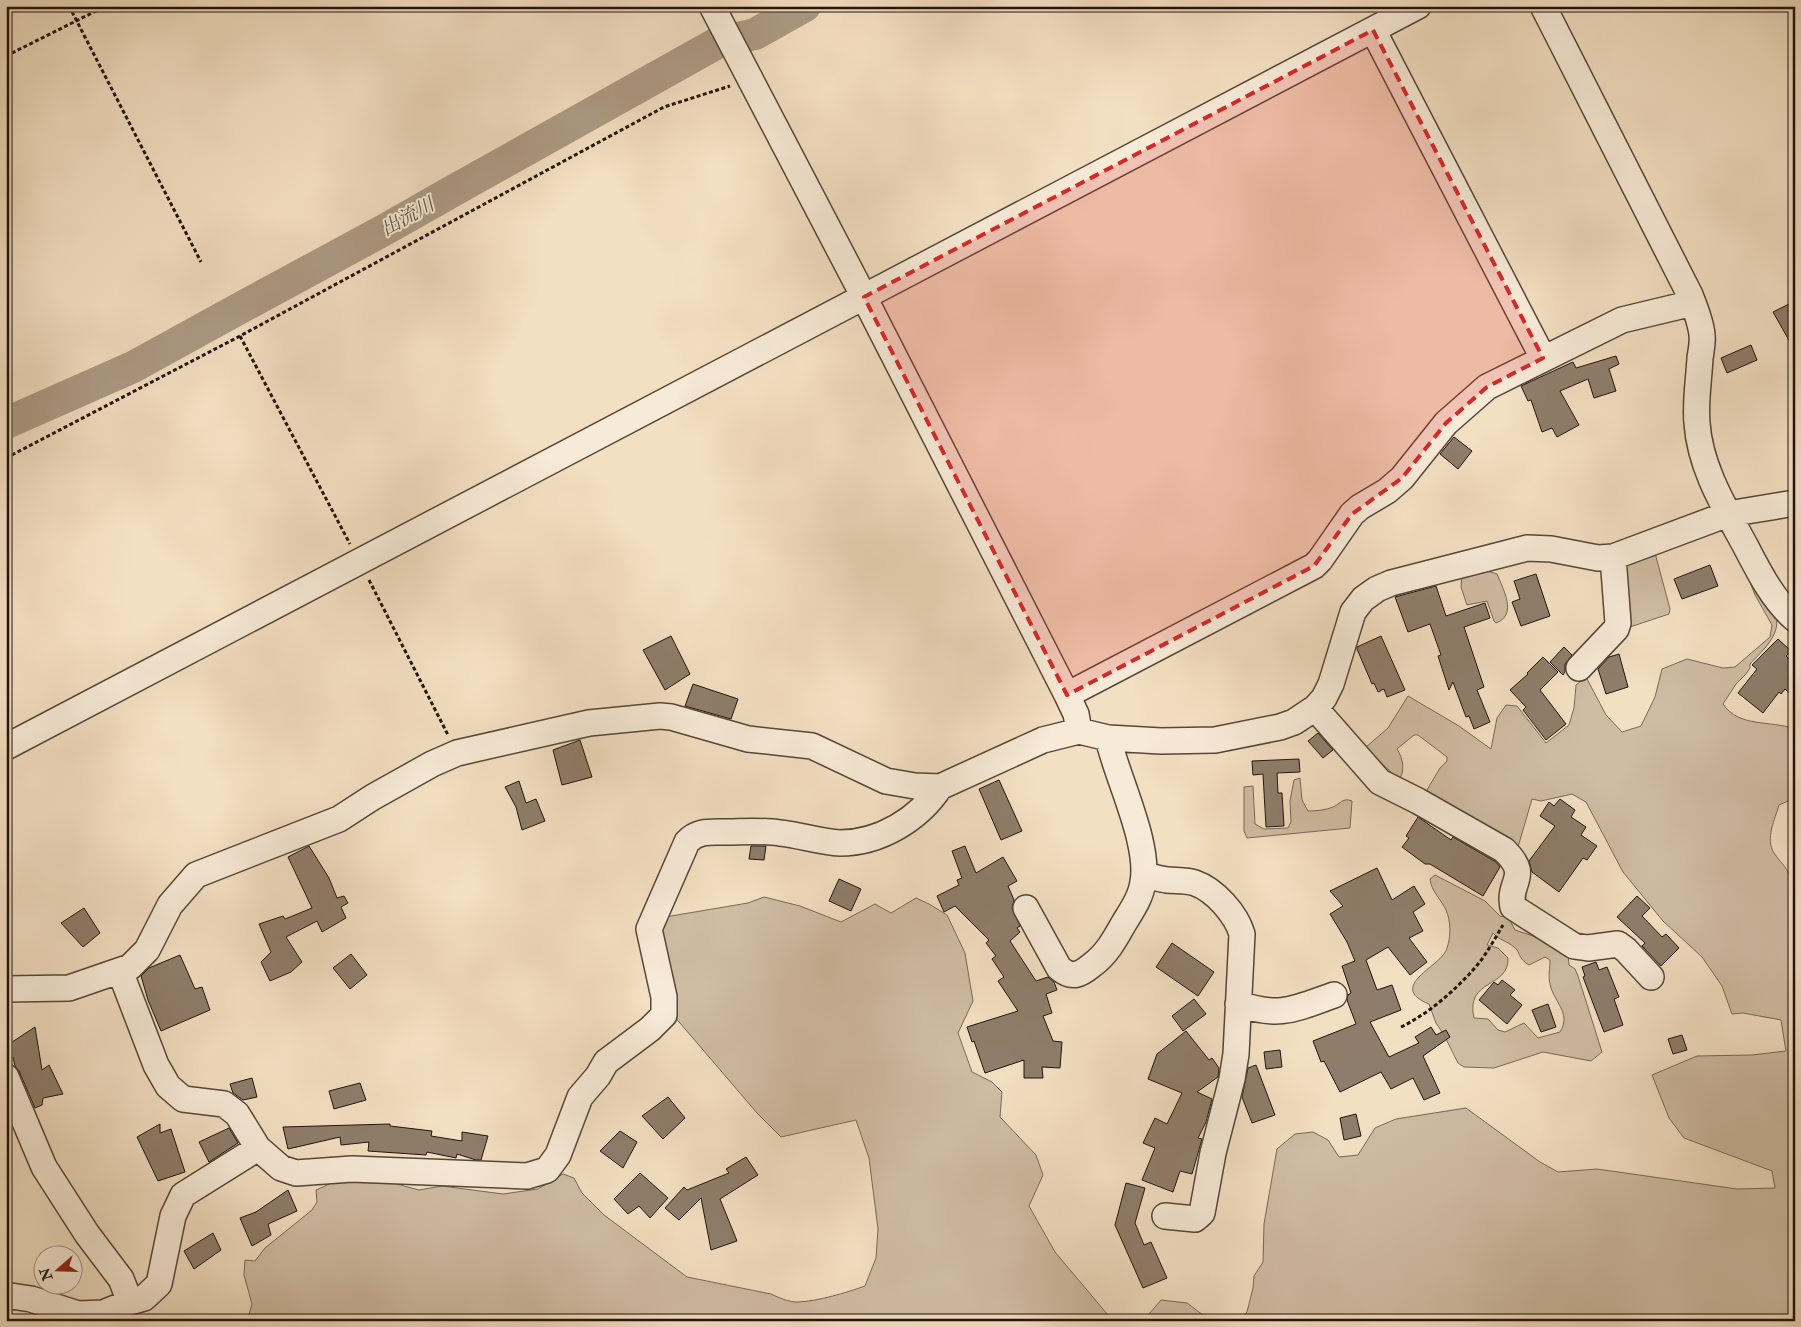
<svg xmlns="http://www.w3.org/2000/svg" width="1801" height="1327" font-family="'IM FELL Double Pica','Noto Serif JP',serif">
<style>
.green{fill:#cfbca3;stroke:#786858;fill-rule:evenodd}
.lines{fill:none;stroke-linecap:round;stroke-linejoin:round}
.river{stroke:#ac9a84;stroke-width:32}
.building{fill:#8f7d6b;stroke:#22130c}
.minor-casing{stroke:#56463a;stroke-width:28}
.path{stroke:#22130c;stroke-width:3;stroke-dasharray:4 2.5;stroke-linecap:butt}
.minor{stroke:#f7ead7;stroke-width:25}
.marked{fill:#d62828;fill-opacity:0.2;stroke:#d62828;stroke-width:4;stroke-dasharray:10 6;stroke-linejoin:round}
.labels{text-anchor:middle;stroke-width:4;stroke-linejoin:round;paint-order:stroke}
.water-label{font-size:19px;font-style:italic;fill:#605042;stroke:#f7ead7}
</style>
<rect width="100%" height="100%" fill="#f3dfc2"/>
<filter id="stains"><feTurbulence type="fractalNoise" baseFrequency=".004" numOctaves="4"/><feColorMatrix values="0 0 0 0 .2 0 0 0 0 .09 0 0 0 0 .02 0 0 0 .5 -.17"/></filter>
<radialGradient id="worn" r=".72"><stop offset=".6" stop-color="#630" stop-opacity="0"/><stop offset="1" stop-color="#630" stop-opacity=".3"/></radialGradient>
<path class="green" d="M1729 536 1776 616C1781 635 1762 651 1750 664V668L1746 674 1736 684 1723 704C1739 728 1771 720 1795 729V798L1779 805C1775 819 1765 839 1774 853 1780 862 1786 866 1790 876L1795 878V1321H1239L1247 1312 1253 1288 1254 1276 1263 1262 1264 1224 1277 1149 1295 1134 1313 1132 1328 1140 1339 1157 1358 1155 1375 1128 1396 1119 1466 1108 1540 1162 1558 1172 1597 1169 1737 1189 1775 1188 1772 1171 1684 1138 1669 1118 1652 1075 1697 1056 1752 1055 1786 1051 1781 1020 1743 1013 1732 1014 1722 986 1702 957 1663 921 1623 872 1586 802 1572 794 1541 801 1532 799 1518 847 1424 795 1440 768 1447 761V757L1418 735H1414L1397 749C1404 760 1405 771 1398 783L1392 780 1393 774 1365 748 1388 728 1408 696 1459 726 1491 749 1497 718 1506 705 1517 706 1546 743 1569 725 1574 708 1576 685 1586 677 1606 715 1622 732 1641 726 1655 697 1662 669 1687 659 1723 668 1735 667 1770 637 1772 625 1755 595 1745 570 1727 539Z
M1655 553 1670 609 1669 614 1627 628 1618 568Z
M1484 570 1497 574C1503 589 1518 615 1496 623L1494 621 1487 601 1467 605 1461 587 1462 575Z
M1300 778 1302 800 1308 811C1316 811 1326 810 1333 807 1340 804 1343 797 1352 801L1350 828 1247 838 1244 831V787L1253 786 1255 824 1264 829 1288 828 1291 822 1290 801 1294 780Z
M1435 875 1485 901 1501 917 1506 913 1515 930 1536 937 1568 955 1569 965 1575 969 1578 976 1602 1052 1591 1061 1543 1052 1494 1068 1464 1067 1458 1063 1444 1035 1436 1023 1429 1004C1385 986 1443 966 1447 948 1451 937 1451 921 1446 910 1441 899 1431 891 1430 879ZM1493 933C1499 940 1507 941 1514 947 1521 952 1517 958 1529 965L1545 957 1550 960C1550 967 1548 977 1550 984 1553 1001 1572 1013 1560 1032L1538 1038 1524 1023 1505 1032 1498 1030 1488 1019 1474 1018C1465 978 1509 989 1508 958L1498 948 1487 945Z
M764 897 800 906 841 922 875 904 891 913 916 898 929 904 947 915 965 953 973 1001 958 1033 972 1072 992 1082 1002 1092 1000 1117 1036 1155 1043 1175 1029 1206 1055 1252 1113 1321H247L252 1304 244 1275 245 1260 255 1261 265 1248 312 1210 317 1202 316 1190 345 1177 389 1182 419 1190 442 1186 503 1194 538 1189 563 1174 574 1178 582 1193 604 1215 687 1277 771 1294C780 1298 788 1302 798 1302 819 1301 845 1293 865 1286L876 1258 878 1229 869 1158 856 1120 781 1137 757 1113 674 1016 656 948 665 917 748 903Z
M1161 1300 1187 1303 1211 1321H1143Z"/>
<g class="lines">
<path class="river" d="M6 423 133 367 242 307 386 229 451 192 719 42 755 34 805 6"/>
</g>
<path class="building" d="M1795 301V351L1773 312Z
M1751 345 1757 360 1727 373 1721 358Z
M1616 356 1619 364 1609 369 1616 391 1594 398 1588 379 1560 391 1579 425 1557 437 1552 428 1542 432 1531 400 1528 401 1521 386 1573 362 1576 368Z
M1454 437 1472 451 1458 469 1440 454Z
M1710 565 1718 586 1682 599 1674 579Z
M1536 574 1550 616 1521 626 1512 602 1520 599 1514 581Z
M1436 586 1446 616 1485 603 1490 618 1464 627 1484 687 1477 690 1490 722 1474 729 1469 716 1466 717 1453 682 1449 690 1438 656 1441 655 1430 624 1408 632 1395 597Z
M671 636 690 674 665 690 643 650Z
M1381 636 1405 690 1387 697 1384 689 1378 692 1374 683 1372 684 1357 649V647Z
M1778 639 1791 651 1786 656 1795 665V698L1785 689 1781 694 1779 692 1763 713 1738 693 1757 669 1752 665Z
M1564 647 1572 655 1565 664V672L1563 675 1550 662Z
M1619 654 1628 687 1606 694 1598 669 1609 657Z
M1543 657 1558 672 1540 690 1566 724 1546 740 1523 710 1526 707 1510 690 1528 674 1527 673Z
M693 684 738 699 731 719 685 706Z
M1318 733 1333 750 1323 758 1308 741Z
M580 740 592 777 562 785 553 750Z
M1299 759 1300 772 1277 773 1278 793H1282L1284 826 1266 827 1263 774 1253 775 1252 761Z
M999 780 1022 831 1001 840 979 789Z
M519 781 526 803 536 799 545 821 522 830 516 807 505 787Z
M1560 799 1575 810 1571 817 1586 827 1581 835 1597 846 1587 860 1583 858 1559 892 1532 872 1529 861 1555 826 1540 816 1549 802 1554 806Z
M1418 817 1451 840 1453 837 1496 862 1500 867 1483 896 1430 864H1425L1402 847 1409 838 1406 836Z
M309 846 329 878 337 898 344 896 348 903 341 907 346 918 322 932 317 921 286 937 302 962 291 972 270 981 261 962 271 952 259 924 283 916 285 919 312 908 288 857Z
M751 846H766L764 860 749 859Z
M965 846 976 873 1003 857 1017 881 1008 886 1014 900 1012 908 1020 926 1017 928 1020 932 1010 941 1036 981 1048 977 1054 982 1057 990 1046 994 1052 1013 1043 1016 1053 1041 1062 1042 1060 1068 1042 1067 1043 1078H1024V1060L985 1073 974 1041 972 1042 967 1027 1018 1011 998 981 1004 977 992 959 996 956 986 943 989 940 955 906 944 912 937 896 959 885 957 880 962 878 952 851Z
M1377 868 1392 900 1414 886 1425 904 1413 912 1423 931 1409 938 1427 962 1410 975 1388 947 1366 960 1377 990 1392 985 1401 1010 1370 1022 1389 1057 1419 1043 1415 1037 1431 1027 1436 1035 1446 1030 1450 1037 1423 1056 1440 1093 1424 1100 1413 1078 1391 1089 1381 1072 1340 1092 1324 1061 1321 1062 1313 1041 1356 1024 1347 1000 1348 995 1351 993 1342 966 1355 961 1347 942 1330 914 1343 906 1330 891Z
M839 879 861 889 851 911 829 901Z
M1637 896 1650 908 1642 916 1662 937 1666 934 1679 948 1661 966 1642 946 1645 943 1617 917Z
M84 908 100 933 83 947 61 923Z
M1172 943 1214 972 1198 996 1156 967Z
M351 954 367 975 350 989 333 968Z
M180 955 195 989 202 987 210 1010 161 1031 148 1000 141 976 149 968Z
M1596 962 1599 970 1607 967 1619 997 1614 999 1623 1025 1604 1032 1583 977 1585 976 1582 967Z
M1502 980 1515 990 1510 995 1522 1005 1507 1024 1479 1000 1494 982 1498 985Z
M1194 999 1206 1014 1183 1031 1172 1016Z
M1548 1004 1556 1027 1541 1032 1532 1010Z
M35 1027 42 1070 49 1065 63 1094 43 1098 42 1105 35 1108 19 1071 15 1066 13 1057 6 1060V1046Z
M1186 1031 1209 1060 1212 1058 1219 1068 1218 1077 1197 1092 1212 1099 1206 1122 1198 1138 1202 1139 1192 1174 1180 1171 1173 1192 1142 1180 1155 1148 1143 1143 1155 1118 1167 1124 1182 1093 1148 1079 1157 1054Z
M1682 1035 1687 1050 1673 1054 1668 1039Z
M1280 1050 1282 1067 1266 1069 1264 1052Z
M1256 1065 1275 1115 1252 1123 1242 1097 1248 1068Z
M252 1078 257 1097 243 1100 233 1093 230 1084Z
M360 1083 366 1100 334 1109 329 1091Z
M668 1097 685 1118 663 1139 642 1116Z
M1356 1114 1361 1136 1344 1140 1340 1118Z
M160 1124V1133L171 1129 185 1172 158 1181 137 1137Z
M390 1124V1126L432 1131 431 1136 462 1141V1132L488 1136 481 1160H476L457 1154 456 1158 427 1152 426 1155 368 1151 369 1142 341 1145 340 1137 288 1149 283 1127Z
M229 1128 238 1143 209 1162 199 1142Z
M620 1131 637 1142 623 1168 600 1151Z
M746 1157 758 1175 720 1199 737 1241 711 1250 701 1198 679 1220 665 1208 684 1187 687 1190 729 1173 726 1169Z
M640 1173 668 1198 650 1218 639 1206 628 1214 614 1199Z
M1126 1183 1145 1188 1135 1223 1144 1245 1151 1242 1167 1278 1143 1288 1115 1225Z
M288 1190 297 1211 268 1224 271 1235 252 1246 240 1218 256 1212Z
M213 1233 221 1250 194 1269 184 1251Z"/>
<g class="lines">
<defs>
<path id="minor" d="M712 6 864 297 1067 695 1076 714 1079 731
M1543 6 1690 295C1695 308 1701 322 1702 335 1703 343 1701 351 1700 358 1699 379 1695 402 1697 423 1700 468 1725 508 1746 547 1759 572 1773 600 1795 619
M1373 30 1543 358
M1579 668 1616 629 1618 623 1613 557
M1067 695 1314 566 1320 560 1352 514 1360 507 1387 491 1402 478 1446 423 1487 387 1622 320 1693 303
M1315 708 1380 782 1418 801 1504 850C1532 877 1507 881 1513 907L1574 946 1588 948 1618 944 1626 950 1651 977
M6 747 1418 6
M1144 875C1151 876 1159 879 1167 880 1176 881 1186 880 1195 883 1215 890 1236 914 1242 934L1236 1054 1232 1079 1213 1153 1202 1213 1195 1219 1165 1216
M1026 908 1059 968C1072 979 1080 975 1092 965 1107 954 1115 939 1124 923 1132 910 1141 897 1143 882 1150 843 1117 778 1108 738
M120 971 156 1065 168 1086 183 1099 224 1104 237 1114 258 1148 281 1168 296 1173 352 1169 527 1176 547 1170 558 1155 580 1097 598 1076 606 1062 650 1029 664 1015V997L649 929 687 842C697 831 709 832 722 832 741 832 761 830 780 833 800 835 820 842 840 843 880 843 919 819 940 787
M6 989 69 988 130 967 147 950 170 905 196 875 339 819 373 797 432 764 457 753 589 723 660 716 671 717 748 739 812 746 886 781 915 786 940 787 1043 740 1079 731 1108 738 1161 741 1215 740 1280 727 1294 722 1315 708 1324 698 1331 684 1353 612 1363 599 1377 589 1391 583 1527 548 1551 549 1598 558 1613 557 1728 514 1795 503
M1238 1004C1281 1018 1294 1009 1334 995
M6 1077 44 1167 87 1234 121 1279 130 1302
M6 1298 11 1296 31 1299 78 1314 103 1313 130 1302 144 1298 159 1284 173 1216 183 1195 258 1148"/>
</defs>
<use href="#minor" class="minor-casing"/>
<path class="path" d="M69 6 201 262
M6 56 106 6
M240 336 350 544
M6 458 240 336 664 107 730 86
M369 580 448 735
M1401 1027C1428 1014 1453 992 1473 970 1485 957 1494 940 1503 925"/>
<use href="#minor" class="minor"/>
</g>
<path class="marked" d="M1373 30 1543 358 1487 387 1446 423 1402 478 1352 514 1314 566 1067 695 864 297Z"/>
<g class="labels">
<g class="water-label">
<text transform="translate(407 216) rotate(-29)" y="7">出流川</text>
</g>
</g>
<rect width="1801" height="1327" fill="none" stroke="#f3dfc2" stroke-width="25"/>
<rect x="8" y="8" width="1786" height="1312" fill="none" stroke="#22130c" stroke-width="2.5"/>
<rect x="12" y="12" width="1776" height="1302" fill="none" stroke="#22130c"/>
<g transform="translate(58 1270) rotate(250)"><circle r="24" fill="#f7ead7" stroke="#a29486"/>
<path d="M0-4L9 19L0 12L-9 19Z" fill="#8f2418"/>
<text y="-8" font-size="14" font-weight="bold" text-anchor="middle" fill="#22130c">N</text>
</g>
<rect width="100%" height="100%" filter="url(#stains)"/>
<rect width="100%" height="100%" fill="url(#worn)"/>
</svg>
